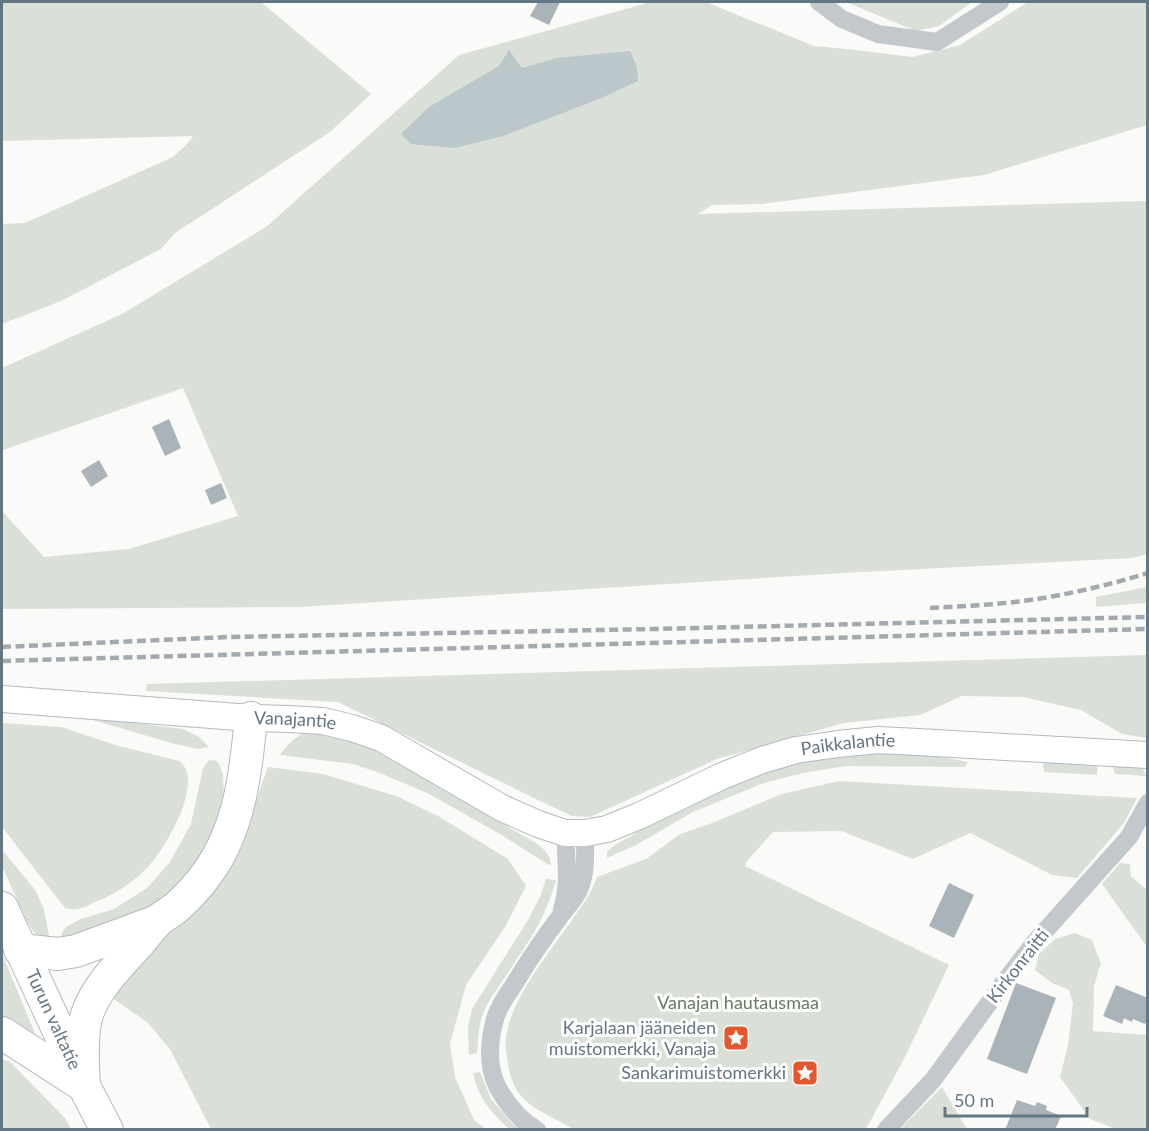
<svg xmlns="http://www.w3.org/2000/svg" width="1149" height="1131" font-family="Lato,sans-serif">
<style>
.green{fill:#dadfd7}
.water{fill:#bbc7cb}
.building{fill:#aab3b9}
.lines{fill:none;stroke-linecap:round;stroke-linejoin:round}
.secondary-casing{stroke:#b3babf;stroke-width:28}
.highway-casing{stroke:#b4b9bd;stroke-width:34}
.street{stroke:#c3c8cc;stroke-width:18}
.secondary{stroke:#fff;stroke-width:26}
.highway{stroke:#fff;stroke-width:32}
.rail{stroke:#a2aab0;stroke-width:4.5;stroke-dasharray:9 4.5;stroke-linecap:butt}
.labels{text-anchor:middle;stroke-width:6;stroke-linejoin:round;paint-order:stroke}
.street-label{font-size:18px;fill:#657683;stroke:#fff}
.park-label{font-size:18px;fill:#687a64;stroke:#fff}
.poi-label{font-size:18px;fill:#657683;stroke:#fff;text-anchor:end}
</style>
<rect width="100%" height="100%" fill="#fafaf8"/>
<path class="green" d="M2 2H261L371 94 330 132 175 233 161 249 61 301 2 324V224L25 223 173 157 186 145 193 136 2 141Z
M651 2H706L814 46 847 49 912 57 960 45 1028 2H1147V125L984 175 762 204 712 205 698 214 1147 201V554L1132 558 844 573 299 607 2 609V511L44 557 129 549 238 516 183 388 3 450 2 449V368L122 314 266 227 459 55Z
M846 2H972L939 26 916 31Z
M1147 587V603L1096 607V597Z
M1147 655V738L1122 734 1081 710 1023 697 962 696 920 715 844 723 717 759 590 817 572 816 540 801 338 702 146 691 147 684Z
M79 716 183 729 199 737 209 747 198 749 175 744Z
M2 723 61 727 119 746 179 761C207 780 163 853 145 870 130 885 111 896 91 904 87 906 82 908 78 909 74 910 69 909 65 908L2 827Z
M309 731 353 738 536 843C543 848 551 855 551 865L547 864 500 834 429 794 380 773 353 764 280 755C288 743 296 736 309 731Z
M861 750 919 753 968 762 965 767 846 766 803 773 764 783 693 812 636 845 607 858V852L615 845 655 822 700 799 781 765Z
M214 760 218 762 223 774 224 803 205 856 163 903 61 943V935L66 927 81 919 114 909 147 888 170 862 191 824 203 768 208 761Z
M1050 760 1098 762 1097 775 1044 772 1043 764Z
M1112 762 1140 765 1143 769 1146 776 1115 774Z
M268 767 323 774 396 796 438 816 508 859 526 886 505 927 466 985 450 1044 455 1077 474 1120 486 1129H211L170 1049 147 1022 108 995 138 955 221 882 258 795Z
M839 781 1137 798 1124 823 1077 878 1052 875 970 833 913 859 841 831 773 832 747 861 745 866 949 965 905 1057 866 1129H574C558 1120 537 1112 524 1099 513 1088 508 1071 507 1057 506 1051 505 1045 506 1039 510 998 551 951 574 917 583 904 592 892 597 877L646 859 680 834 712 823 782 794Z
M2 850 36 891 44 910 50 941 40 939 36 935 27 922 2 866Z
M1120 863 1130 864 1131 876 1147 890V947L1102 884Z
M546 879 556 880C546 917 530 940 509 971 499 987 486 1002 481 1020 478 1031 478 1042 477 1053L469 1055 468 1027 472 1009 528 920 540 897Z
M1075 933 1092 940 1101 963 1094 986 1093 1031 1147 1035V1129H1116L1090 1119 1060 1077 1068 1045 1073 1003 1069 990 1052 983 1035 970 1039 954 1055 939Z
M2 954 39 1043 2 1023Z
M2 1060 9 1061 65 1118 71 1129H2Z
M480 1072 491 1099 513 1124 521 1129H509C490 1111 479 1099 473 1073Z
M942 1087 967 1129H900Z"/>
<path class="water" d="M509 50 522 68 557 58 630 51 637 67 638 81 599 99 503 136 454 148 411 144 401 134 429 107 499 66Z"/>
<path class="building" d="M538 2H560L549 25 530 16Z
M169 419 181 448 165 456 152 427Z
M99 460 108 476 91 487 81 471Z
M221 483 227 498 211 505 205 490Z
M949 883 974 895 954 938 929 926Z
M1016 983 1056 998 1027 1074 987 1059Z
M1116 985 1148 998V1019L1145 1024 1133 1019 1132 1022 1124 1018 1122 1024 1103 1016Z
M1017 1100 1035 1106 1037 1102 1047 1106 1046 1110 1061 1116 1055 1130H1005Z"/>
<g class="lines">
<defs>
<g id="secondary">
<path id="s1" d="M2 699 251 718 289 719 323 721 352 728 381 738 502 808 538 824 565 833H585L607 829 639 816 722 776 762 760 796 750 838 744 878 740 918 742 1148 755"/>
</g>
<g id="highway">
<path id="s2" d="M2 908 84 1086 107 1130"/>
<path d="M20 950 58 954 76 951 155 922"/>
<path d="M2 1033 84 1086"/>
<path d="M84 1086C83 1065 81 1043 85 1022 91 992 119 965 139 943 145 936 152 926 160 919 166 914 173 911 178 906 189 896 200 884 209 871 240 827 246 771 251 718"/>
</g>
</defs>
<use href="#secondary" class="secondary-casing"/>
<use href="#highway" class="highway-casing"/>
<path class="street" d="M819 2 842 19 878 34 937 42 1000 2
M562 909C570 885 566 858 565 833
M537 1130C520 1120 506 1103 497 1086 488 1067 489 1043 494 1023 497 1009 505 998 513 986 527 963 542 940 559 918 565 909 573 902 578 892 587 874 585 853 585 833
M886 1130 933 1080 1002 985 1035 942 1129 837 1148 803"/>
<use href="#secondary" class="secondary"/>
<use href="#highway" class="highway"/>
<path class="rail" d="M930 608C970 606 1010 604 1049 597 1083 591 1115 583 1148 573
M2 647 229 637 655 629 1148 617
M2 661 1148 629"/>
</g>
<defs>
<symbol id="sight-square" viewBox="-11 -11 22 22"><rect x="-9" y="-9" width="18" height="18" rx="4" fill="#e4572e" stroke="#fff"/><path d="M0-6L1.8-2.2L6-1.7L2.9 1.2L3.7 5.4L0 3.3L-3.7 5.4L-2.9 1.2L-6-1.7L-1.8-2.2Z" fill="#fff"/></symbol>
</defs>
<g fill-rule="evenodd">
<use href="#sight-square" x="721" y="1023" width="30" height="30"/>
<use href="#sight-square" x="790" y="1058" width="30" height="30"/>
</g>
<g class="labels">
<g class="street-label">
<text dy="6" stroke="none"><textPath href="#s1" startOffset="294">Vanajantie</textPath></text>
<text dy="6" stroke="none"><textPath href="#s1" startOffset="890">Paikkalantie</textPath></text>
<text transform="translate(1018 966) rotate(-52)" y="6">Kirkonraitti</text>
<text dy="6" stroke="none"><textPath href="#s2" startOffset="123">Turun valtatie</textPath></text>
</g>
<g class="park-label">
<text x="738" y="1009">Vanajan hautausmaa</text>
</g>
<g class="poi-label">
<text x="716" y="1034">Karjalaan jääneiden<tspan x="716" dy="21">muistomerkki, Vanaja</tspan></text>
<text x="786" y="1079">Sankarimuistomerkki</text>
</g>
</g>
<rect width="1149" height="1131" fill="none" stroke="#657683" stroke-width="6"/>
<path d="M945 1107v9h142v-9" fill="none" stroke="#657683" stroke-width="3"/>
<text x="954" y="1107" font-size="18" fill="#657683" stroke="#ffffff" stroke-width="4.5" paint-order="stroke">50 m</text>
</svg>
